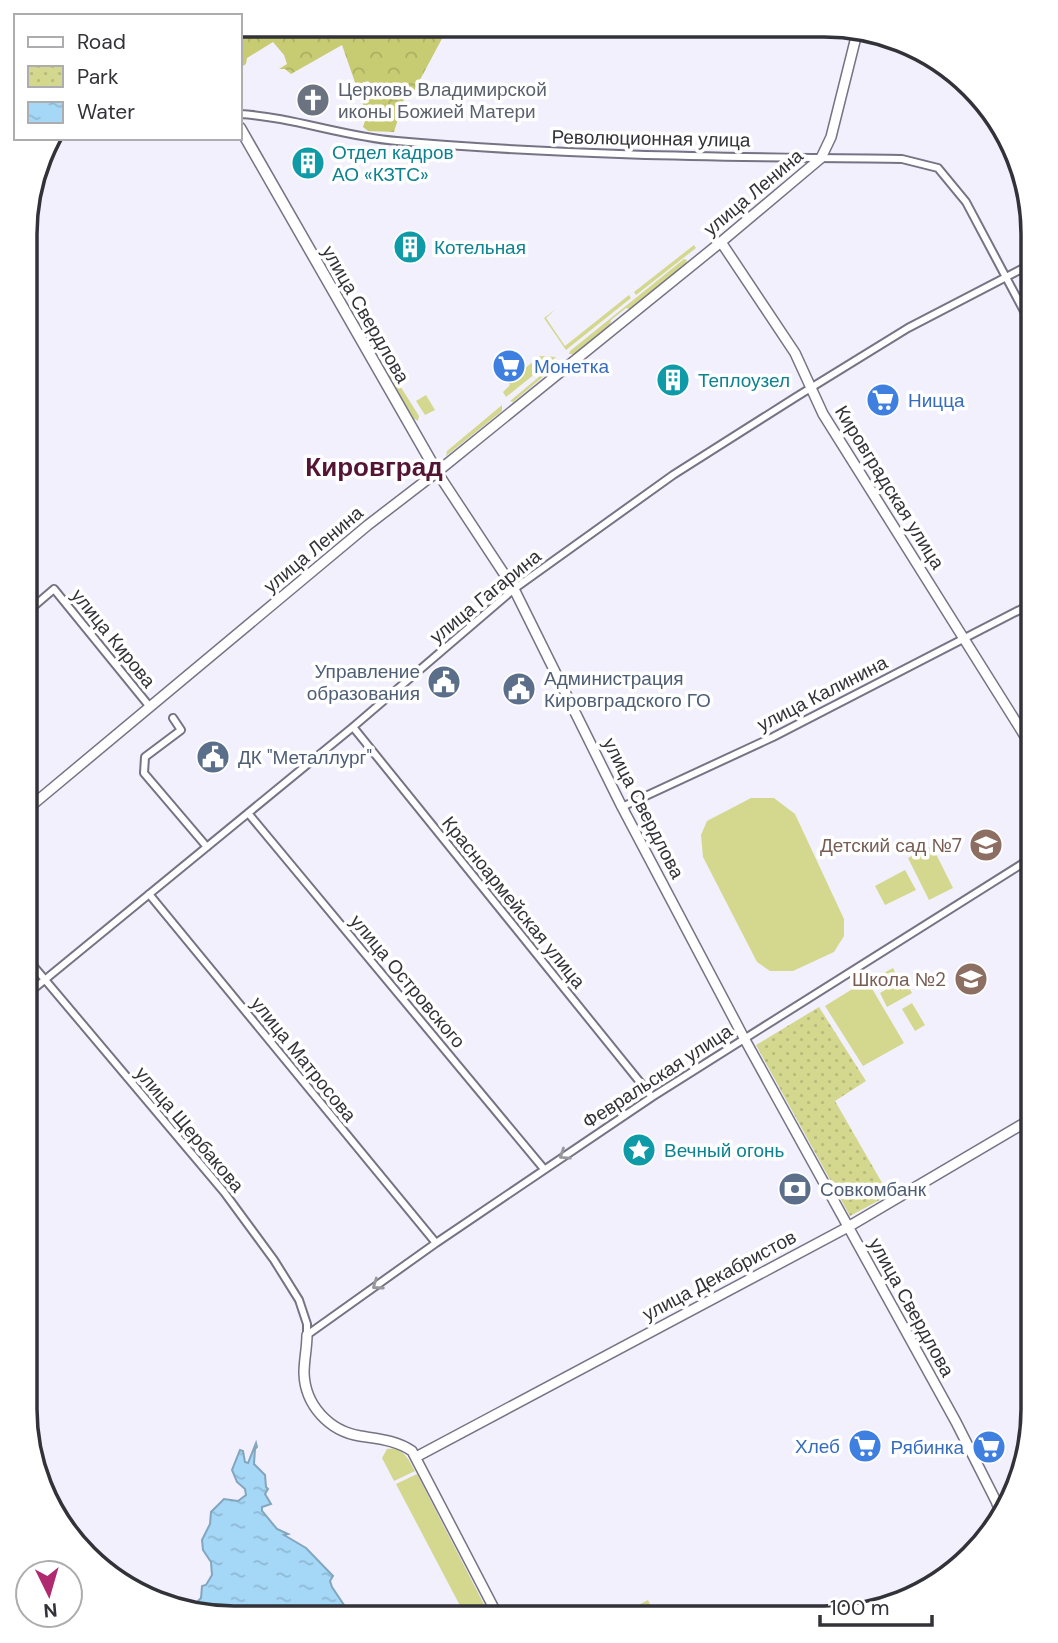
<svg xmlns="http://www.w3.org/2000/svg" width="1058" height="1643" font-family="'DM Sans',sans-serif">
<style>
.green{fill:#d4d88e}
.forest{fill:url(#forest-crowns)}
.park{fill:url(#park-dots)}
.water{fill:url(#water-ripples);stroke:#82a6bd;stroke-width:2}
.lines{fill:none;stroke-linecap:round;stroke-linejoin:round}
.street-casing{stroke:#767384;stroke-width:10}
.secondary-casing{stroke:#767384;stroke-width:12}
.primary-casing{stroke:#767384;stroke-width:13}
.street{stroke:#fff;stroke-width:6}
.secondary{stroke:#fff;stroke-width:9}
.primary{stroke:#fff;stroke-width:10}
.oneway{stroke:#98989c}
.labels{text-anchor:middle;stroke-width:7;stroke-linejoin:round;paint-order:stroke}
.worship-label{font-size:19px;fill:#5b616d;stroke:#fff;text-anchor:start}
.street-label{font-size:19px;fill:#323239;stroke:#fff}
.culture-label{font-size:19px;fill:#0d838f;stroke:#fff;text-anchor:start}
.shop-label{font-size:19px;fill:#366cbe;stroke:#fff;text-anchor:start}
.service-label{font-size:19px;fill:#4e5e75;stroke:#fff;text-anchor:start}
.education-label{font-size:19px;fill:#785e54;stroke:#fff;text-anchor:end}
.district-label{font-size:26px;font-weight:bold;fill:#541434;stroke:#fff}
.rim{fill:none;stroke:#323239;stroke-width:3.5}
</style>
<defs>
<pattern id="forest-crowns" width="20" height="18" patternUnits="userSpaceOnUse" patternTransform="scale(1.75)"><rect width="20" height="18" fill="#c7cb71"/><path d="M2 6a3 3 0 1 1 6 0M12 15a3 3 0 1 1 6 0" fill="none" stroke="#abaf63"/></pattern>
<pattern id="park-dots" width="8" height="8" patternUnits="userSpaceOnUse" patternTransform="scale(1.75)"><rect width="8" height="8" fill="#d4d88e"/><path d="M2 2h.1M6 6h.1" fill="none" stroke="#b6ba7b" stroke-width="1.8" stroke-linecap="round"/></pattern>
<pattern id="water-ripples" width="26" height="14" patternUnits="userSpaceOnUse" patternTransform="scale(1.75)"><rect width="26" height="14" fill="#a5d7f6"/><path d="M2 4q2-2 4 0t4 0M15 11q2-2 4 0t4 0" fill="none" stroke="#8eb9d4"/></pattern>
</defs>
<rect width="100%" height="100%" fill="#f2f0fc"/>
<path class="green" d="M694 245 696 248 636 295 634 292Z
M684 259 687 260 686 264 630 309 626 308 611 320 610 325 575 354H569L570 351Z
M629 295 631 298 566 350 544 318 556 309 546 318 565 346Z
M540 356 556 357 506 397 503 392 510 385 508 382Z
M558 361 556 366 513 402 510 401Z
M387 365 419 416 418 421 413 418 385 369Z
M426 395 435 410 425 415 416 401Z
M502 405V411L446 456 447 451Z
M751 798H774L795 814 844 919V936L834 952 793 971H770L757 962 703 857 701 835 707 821Z
M932 846 953 888 929 900 908 858Z
M905 870 916 890 885 905 875 886Z
M893 968 897 977 880 986 875 978Z
M904 979 912 993 887 1007 880 993Z
M867 980 904 1043 863 1066 825 1006Z
M912 1003 925 1025 915 1031 902 1009Z
M387 1449C403 1447 408 1458 415 1471L394 1481 382 1458Z
M417 1474 491 1618 466 1617 396 1484Z
M648 1600 657 1618H626L623 1613Z"/>
<path class="forest" d="M240 25H427L441 28 445 33 414 91 405 96 394 132 368 131 363 127 366 118 362 101 370 89V83L368 81 362 83 358 91 342 45 291 74 285 69H279L287 64 284 55 273 42 247 58 246 64 240 68Z"/>
<path class="park" d="M819 1007 866 1081 835 1101 889 1195 850 1216 756 1045Z"/>
<path class="water" d="M256 1443 257 1447 255 1449 254 1464 265 1475 266 1487 268 1489 265 1494 271 1504 262 1507V1511L277 1529 288 1534 284 1535 306 1548 333 1576 330 1581 332 1587 352 1617H207L194 1612 196 1603 201 1598 202 1586 206 1585 212 1575 211 1562 203 1550 202 1540 210 1524 211 1512 224 1499 238 1501 246 1495 245 1489 237 1482 232 1470 240 1450 243 1451 245 1462 248 1463Z"/>
<g class="lines">
<defs>
<path id="street" d="M240 114C293 117 344 137 397 141 565 156 733 157 902 159L938 168 966 202 1033 328
M26 613 54 589 150 707
M173 718 181 730 145 757 144 773 207 847
M353 727 652 1097
M622 807 773 737 1033 603
M248 813 544 1169
M149 894 436 1243
M25 956 224 1192 274 1260 299 1300 307 1324V1335
M25 996 353 727 514 589 673 475 796 397 908 328 1033 263
M307 1335 436 1243 652 1097 1033 857"/>
<path id="secondary" d="M721 242 795 353 823 414 1033 749
M437 472 514 589 622 807 744 1038 956 1422 1002 1513
M25 811 368 525 437 472 721 242 821 158 831 137 858 29
M307 1335C307 1348 304 1360 304 1373 305 1405 329 1431 360 1436 378 1439 396 1440 412 1451L499 1618
M416 1457 848 1227 1033 1118
M997 1504 1007 1498"/>
<path id="primary" d="M240 128 437 472"/>
</defs>
<use href="#street" class="street-casing"/>
<use href="#secondary" class="secondary-casing"/>
<use href="#primary" class="primary-casing"/>
<use href="#street" class="street"/>
<use href="#secondary" class="secondary"/>
<use href="#primary" class="primary"/>
</g>
<defs><path id="oneway-chevron" d="M-2-3.5L2.5 0L-2 3.5" fill="none" stroke-width="1.6" stroke-linecap="round" stroke-linejoin="round" transform="scale(1.75)"/></defs>
<g class="oneway">
<use href="#oneway-chevron" transform="translate(564 1155) rotate(146)"/>
<use href="#oneway-chevron" transform="translate(377 1285) rotate(145)"/>
</g>
<defs>
<symbol id="church-disc" viewBox="-11 -11 22 22"><circle r="9.5" fill="#6b7280" stroke="#fff"/><path d="M-1.2-6h2.4v3.5h3.3v2.4h-3.3V6h-2.4V-.1h-3.3v-2.4h3.3Z" fill="#fff"/></symbol>
<symbol id="building-disc" viewBox="-11 -11 22 22"><circle r="9.5" fill="#0f9aa8" stroke="#fff"/><path d="M-4-6H4V6H1V3H-1V6H-4ZM-2.5-4.3h1.7v1.8h-1.7ZM.8-4.3h1.7v1.8H.8ZM-2.5-1h1.7V.8h-1.7ZM.8-1h1.7V.8H.8Z" fill="#fff"/></symbol>
<symbol id="supermarket-disc" viewBox="-11 -11 22 22"><circle r="9.5" fill="#3f7fe0" stroke="#fff"/><path d="M-6-5.5h2.5l.6 2H6L4.5 2H-2.5L-4.4-4H-6ZM-1.5 3.2a1.3 1.3 0 1 0 .1 0ZM3 3.2a1.3 1.3 0 1 0 .1 0Z" fill="#fff"/></symbol>
<symbol id="civic-disc" viewBox="-11 -11 22 22"><circle r="9.5" fill="#5c6f8a" stroke="#fff"/><path d="M-.6-6.5H3V-4.5H.6V-3L4-1V1h2V6H-6V1h2V-1L-.6-3ZM-1.2 2.5V6h2.4V2.5Z" fill="#fff"/></symbol>
<symbol id="school-disc" viewBox="-11 -11 22 22"><circle r="9.5" fill="#8d6e63" stroke="#fff"/><path d="M0-5L7-2L0 1L-7-2ZM-4 1L0 2.5L4 1V4Q0 6-4 4Z" fill="#fff"/></symbol>
<symbol id="sight-disc" viewBox="-11 -11 22 22"><circle r="9.5" fill="#0f9aa8" stroke="#fff"/><path d="M0-6L1.8-2.2L6-1.7L2.9 1.2L3.7 5.4L0 3.3L-3.7 5.4L-2.9 1.2L-6-1.7L-1.8-2.2Z" fill="#fff"/></symbol>
<symbol id="bank-disc" viewBox="-11 -11 22 22"><circle r="9.5" fill="#5c6f8a" stroke="#fff"/><path d="M-6-4H6V4H-6ZM0-2.3a2.3 2.3 0 1 0 0 4.6a2.3 2.3 0 1 0 0-4.6Z" fill="#fff"/></symbol>
</defs>
<g fill-rule="evenodd">
<use href="#church-disc" x="294" y="81" width="38" height="38"/>
<use href="#building-disc" x="289" y="144" width="38" height="38"/>
<use href="#building-disc" x="391" y="228" width="38" height="38"/>
<use href="#supermarket-disc" x="490" y="347" width="38" height="38"/>
<use href="#building-disc" x="654" y="361" width="38" height="38"/>
<use href="#supermarket-disc" x="864" y="381" width="38" height="38"/>
<use href="#civic-disc" x="425" y="663" width="38" height="38"/>
<use href="#civic-disc" x="500" y="670" width="38" height="38"/>
<use href="#civic-disc" x="194" y="738" width="38" height="38"/>
<use href="#school-disc" x="967" y="826" width="38" height="38"/>
<use href="#school-disc" x="952" y="960" width="38" height="38"/>
<use href="#sight-disc" x="620" y="1131" width="38" height="38"/>
<use href="#bank-disc" x="776" y="1170" width="38" height="38"/>
<use href="#supermarket-disc" x="846" y="1427" width="38" height="38"/>
<use href="#supermarket-disc" x="970" y="1428" width="38" height="38"/>
</g>
<g class="labels">
<g class="worship-label">
<text x="338" y="96">Церковь Владимирской<tspan x="338" dy="22">иконы Божией Матери</tspan></text>
</g>
<g class="street-label">
<text transform="translate(651 138) rotate(1)" y="7">Революционная улица</text>
<text transform="translate(753 192) rotate(-40)" y="7">улица Ленина</text>
<text transform="translate(366 314) rotate(60)" y="7">улица Свердлова</text>
<text transform="translate(890 487) rotate(58)" y="7">Кировградская улица</text>
<text transform="translate(313 549) rotate(-40)" y="7">улица Ленина</text>
<text transform="translate(485 596) rotate(-39)" y="7">улица Гагарина</text>
<text transform="translate(114 638) rotate(51)" y="7">улица Кирова</text>
<text transform="translate(822 693) rotate(-27)" y="7">улица Калинина</text>
<text transform="translate(644 808) rotate(63)" y="7">улица Свердлова</text>
<text transform="translate(514 902) rotate(51)" y="7">Красноармейская улица</text>
<text transform="translate(408 981) rotate(50)" y="7">улица Островского</text>
<text transform="translate(304 1059) rotate(51)" y="7">улица Матросова</text>
<text transform="translate(657 1076) rotate(-33)" y="7">Февральская улица</text>
<text transform="translate(190 1129) rotate(50)" y="7">улица Щербакова</text>
<text transform="translate(719 1275) rotate(-28)" y="7">улица Декабристов</text>
<text transform="translate(912 1307) rotate(61)" y="7">улица Свердлова</text>
</g>
<g class="culture-label">
<text x="332" y="159">Отдел кадров<tspan x="332" dy="22">АО «КЗТС»</tspan></text>
<text x="434" y="254">Котельная</text>
<text x="698" y="387">Теплоузел</text>
<text x="664" y="1157">Вечный огонь</text>
</g>
<g class="shop-label">
<text x="534" y="373">Монетка</text>
<text x="908" y="407">Ницца</text>
<text x="840" y="1453" text-anchor="end">Хлеб</text>
<text x="964" y="1454" text-anchor="end">Рябинка</text>
</g>
<g class="service-label">
<text x="420" y="678" text-anchor="end">Управление<tspan x="420" dy="22">образования</tspan></text>
<text x="544" y="685">Администрация<tspan x="544" dy="22">Кировградского ГО</tspan></text>
<text x="238" y="764">ДК "Металлург"</text>
<text x="820" y="1196">Совкомбанк</text>
</g>
<g class="education-label">
<text x="962" y="852">Детский сад №7</text>
<text x="946" y="986">Школа №2</text>
</g>
<g class="district-label">
<text x="374" y="476">Кировград</text>
</g>
</g>
<path d="M0 0H1058V1643H0ZM234 37H824A197 197 0 0 1 1021 234V1409A197 197 0 0 1 824 1606H234A197 197 0 0 1 37 1409V234A197 197 0 0 1 234 37Z" fill="#fff" fill-rule="evenodd"/>
<path class="rim" d="M234 37H824A197 197 0 0 1 1021 234V1409A197 197 0 0 1 824 1606H234A197 197 0 0 1 37 1409V234A197 197 0 0 1 234 37Z"/>
<rect x="14" y="14" width="228" height="126" fill="#ffffff" stroke="#adadb0" stroke-width="2"/>
<rect x="28" y="37" width="35" height="10" fill="#ffffff" stroke="#adadb0" stroke-width="2"/>
<text x="77" y="49" font-size="21" fill="#323239">Road</text>
<rect x="28" y="66" width="35" height="21" fill="url(#park-dots)" stroke="#adadb0" stroke-width="2"/>
<text x="77" y="84" font-size="21" fill="#323239">Park</text>
<rect x="28" y="102" width="35" height="21" fill="url(#water-ripples)" stroke="#adadb0" stroke-width="2"/>
<text x="77" y="119" font-size="21" fill="#323239">Water</text>
<g transform="translate(49 1594) rotate(175)"><circle r="33" fill="#ffffff" stroke="#adadb0" stroke-width="2"/>
<path d="M0-5L12 26L0 18L-12 26Z" fill="#b02a6f"/>
<text y="-10" font-size="19" font-weight="bold" text-anchor="middle" fill="#323239">N</text>
</g>
<path d="M820 1615v10h112v-10" fill="none" stroke="#323239" stroke-width="3.5"/>
<text x="830" y="1615" font-size="21" fill="#323239" stroke="#ffffff" stroke-width="5" paint-order="stroke">100 m</text>
</svg>
